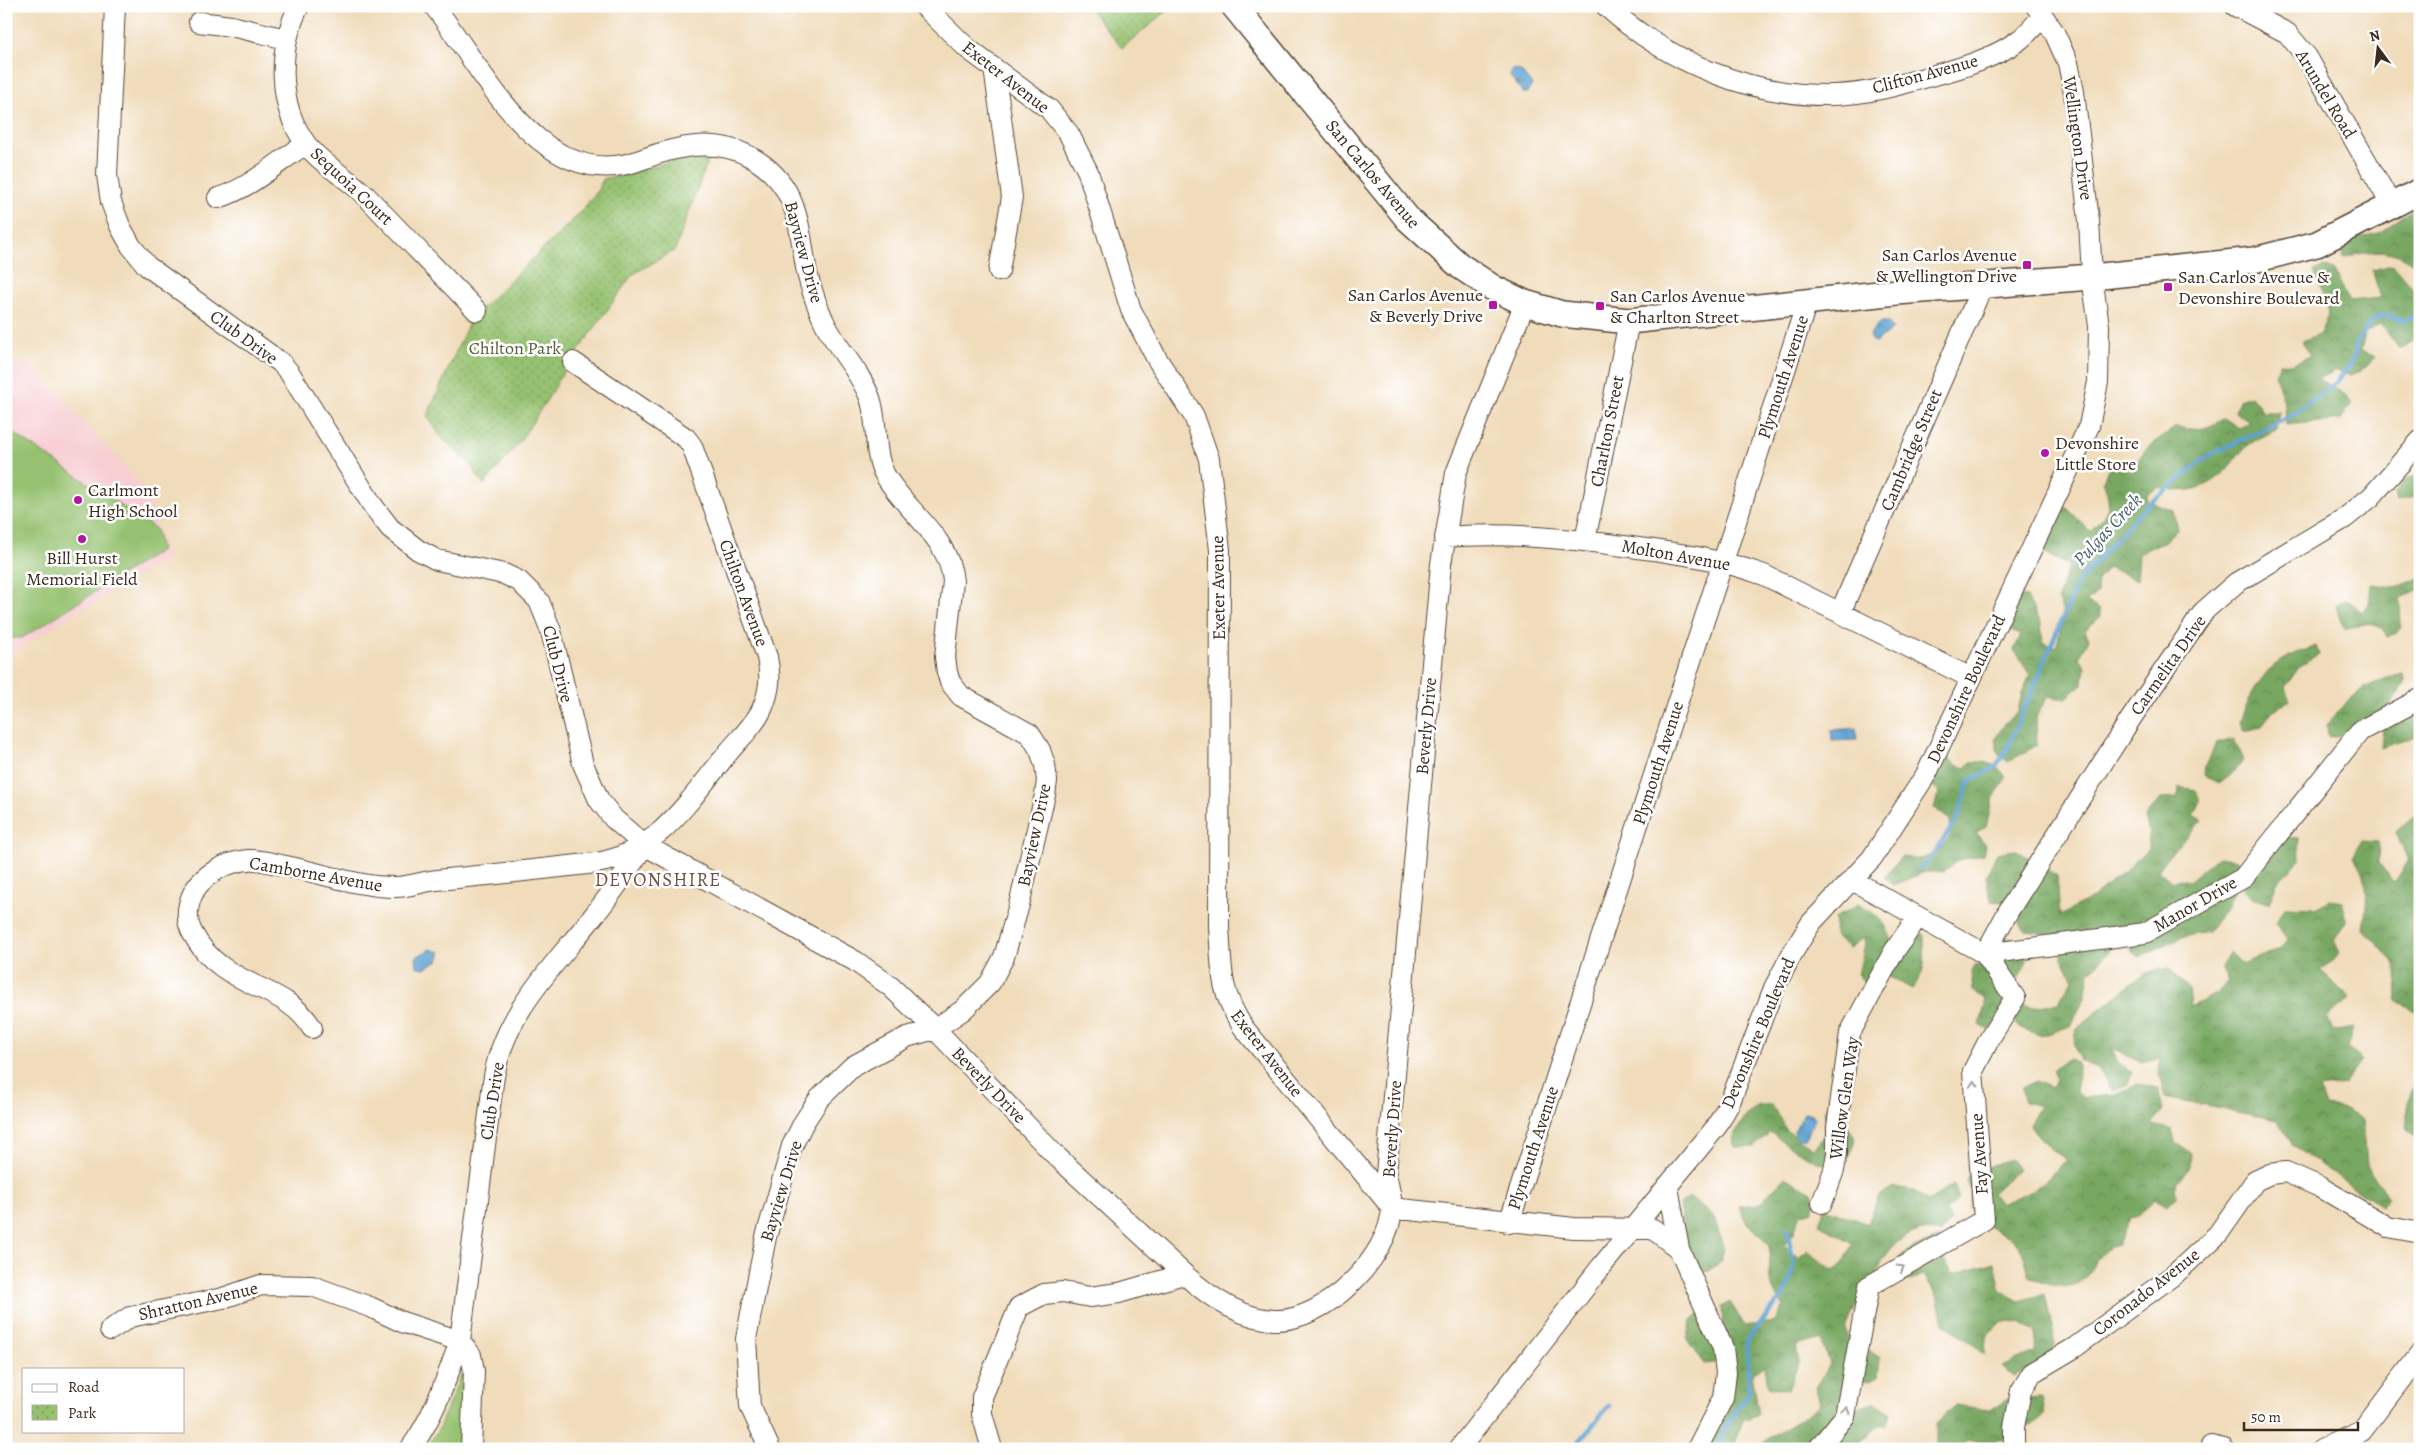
<svg xmlns="http://www.w3.org/2000/svg" width="2426" height="1455" font-family="Alegreya,serif">
<style>
.built{fill:#f7cfd3}
.grass{fill:#95c16f;stroke:#687646}
.forest{fill:url(#forest-crowns);stroke:#5a6840}
.park{fill:url(#park-dots);stroke:#687646}
.water{fill:url(#water-ripples);stroke:#4c6678}
.lines{fill:none;stroke-linecap:round;stroke-linejoin:round}
.stream{stroke:#5ea1d2;stroke-width:4.5}
.minor-casing{stroke:#564535;stroke-width:22}
.major-casing{stroke:#564535;stroke-width:28}
.minor{stroke:#fff;stroke-width:20}
.major{stroke:#fff;stroke-width:25}
.oneway{stroke:#a79f9a}
.poi-dot{fill:#b5179e;stroke:#fff;stroke-width:2}
.labels{text-anchor:middle;stroke-width:5;stroke-linejoin:round;paint-order:stroke}
.street-label{font-size:18px;fill:#3b2a1e;stroke:#fff}
.poi-label{font-size:18px;fill:#3b2a1e;stroke:#fff;text-anchor:start}
.park-label{font-size:18px;fill:#5a5f3a;stroke:#fff}
.water-label{font-size:19px;font-style:italic;fill:#4b606f;stroke:#fff}
.neighbourhood-label{font-size:19px;letter-spacing:1px;fill:#704f47;stroke:#fff}
</style>
<defs>
<pattern id="forest-crowns" width="20" height="18" patternUnits="userSpaceOnUse" patternTransform="scale(1.25)"><rect width="20" height="18" fill="#78a762"/><path d="M2 6a3 3 0 1 1 6 0M12 15a3 3 0 1 1 6 0" fill="none" stroke="#648850"/></pattern>
<pattern id="park-dots" width="8" height="8" patternUnits="userSpaceOnUse" patternTransform="scale(1.25)"><rect width="8" height="8" fill="#95c16f"/><path d="M2 2h.1M6 6h.1" fill="none" stroke="#7b9d5b" stroke-width="1.8" stroke-linecap="round"/></pattern>
<pattern id="water-ripples" width="26" height="14" patternUnits="userSpaceOnUse" patternTransform="scale(1.25)"><rect width="26" height="14" fill="#5ea1d2"/><path d="M2 4q2-2 4 0t4 0M15 11q2-2 4 0t4 0" fill="none" stroke="#4f83aa"/></pattern>
</defs>
<rect width="100%" height="100%" fill="#fff"/>
<filter id="ink" filterUnits="userSpaceOnUse"><feTurbulence type="fractalNoise" baseFrequency=".02" numOctaves="2"/><feDisplacementMap in="SourceGraphic" scale="10" xChannelSelector="R" yChannelSelector="G"/><feConvolveMatrix kernelMatrix="1 2 1 2 8 2 1 2 1" color-interpolation-filters="sRGB"/></filter>
<filter id="wash" filterUnits="userSpaceOnUse"><feTurbulence type="fractalNoise" baseFrequency=".0096" numOctaves="4" result="noise"/><feDisplacementMap in="SourceGraphic" scale="20" xChannelSelector="R" yChannelSelector="G"/><feGaussianBlur stdDeviation="1.12" result="paint"/><feColorMatrix in="noise" values="0 0 0 0 0 0 0 0 0 0 0 0 0 0 0 0 0 1.4 0 .05"/><feComposite in="paint" operator="in"/></filter>
<g filter="url(#wash)">
<rect width="100%" height="100%" fill="#f0dbba"/>
<path class="built" d="M6 362 33 367 146 490 167 558 6 656Z"/>
<path class="grass" d="M6 428 156 529 161 550 22 638H6Z
M464 1368 466 1372 461 1449H426L438 1430Z"/>
<path class="forest" d="M2420 204V258L2412 263C2384 245 2372 251 2343 258L2342 252 2354 238 2379 233Z
M2393 265C2420 295 2420 296 2420 336L2400 350 2381 323 2365 333 2361 351 2376 357 2366 367 2351 375 2337 370 2318 379 2340 391 2352 403 2341 420 2286 425 2285 405 2275 375 2280 363 2292 364 2310 356 2302 341 2320 334 2329 312 2314 271 2324 267 2334 270 2349 301 2381 298 2372 270Z
M2250 396 2259 405 2262 412H2279L2276 430C2266 435 2254 440 2245 448 2240 452 2237 458 2233 463 2212 487 2191 496 2160 487L2147 494 2148 501 2173 511 2177 529 2165 541 2139 553 2137 580 2108 567 2098 579 2097 593 2086 602 2099 609 2100 617 2085 630 2089 639 2079 658 2085 667 2083 684 2065 699 2048 696 2036 717 2037 745 2008 762 1998 753 1995 739 2006 722 2018 711 2022 693 2030 675 2014 650 2021 635 2005 629 2013 596 2027 597 2041 623 2043 643 2056 647 2065 617 2058 599 2069 565 2045 554 2041 544 2046 508 2065 506 2090 531C2109 513 2113 506 2103 481L2110 464 2134 472C2139 449 2158 440 2176 427 2195 431 2207 430 2224 418L2239 428 2249 422 2235 412 2239 400Z
M2420 475V495L2397 501 2395 493 2403 480Z
M2420 578V590L2400 598 2401 627 2396 633 2387 637C2375 616 2366 624 2346 630L2341 622 2336 606 2347 599 2362 612 2369 605 2371 584 2396 587Z
M2316 646 2319 655 2300 666 2285 687 2290 701 2272 711 2262 727 2244 731 2240 722C2247 700 2260 675 2280 661 2290 654 2305 651 2316 646Z
M2403 674 2406 682 2390 705 2350 733 2328 737 2327 725C2352 695 2364 683 2403 674Z
M2420 708V735L2381 748 2383 727Z
M2234 739 2244 760 2235 771 2219 783 2204 775 2205 766 2216 744Z
M1948 757 1956 765 1966 768 1971 762C1986 761 1999 764 2006 778L1992 800 1986 827 1976 832 1985 845 1983 855 1958 860 1944 872H1925L1893 885 1885 877 1901 857C1928 860 1935 857 1951 835L1950 820 1934 808 1939 792 1929 782 1936 764Z
M2180 787 2196 790 2200 801 2193 815 2203 821 2175 848 2158 870 2172 882 2180 879 2189 881 2218 857 2238 860 2233 891 2227 907 2208 932 2181 937 2139 957 2130 949 2150 935 2146 922 2130 927 2089 974 2085 998 2070 1026 2042 1036 2018 1027 2012 1014 2021 1004 2032 1007 2058 1003 2073 979 2062 958 2063 936 2026 931 2015 917 2018 903 1991 901 1986 876 1997 853 2016 850 2057 876 2060 916 2092 898 2127 870 2148 848 2149 832 2145 818 2160 799 2177 798Z
M2417 813 2420 814V1014L2397 1002 2396 964 2363 929C2367 903 2371 878 2354 856L2362 841 2378 842 2379 862 2394 883 2408 862 2396 832Z
M2285 837 2299 838 2300 860 2277 882 2269 904 2251 897 2241 888Z
M2330 900 2342 902 2347 919 2334 940 2340 953 2333 961 2319 970 2351 999 2327 1017 2333 1031 2353 1027 2347 1047 2362 1060 2344 1084 2319 1088 2326 1107 2348 1110 2363 1120 2367 1165 2388 1198 2381 1206 2293 1146 2278 1120 2165 1098 2158 1069 2160 1058 2140 1062 2112 1048 2117 1062 2132 1072 2128 1084 2112 1090 2098 1068 2080 1061 2074 1044 2077 1028 2145 973 2169 968 2189 990 2191 1007 2218 993 2228 981 2221 968 2230 952 2242 964 2278 950 2288 940 2276 924 2285 907 2315 908Z
M1858 904C1877 915 1890 922 1891 946L1916 932 1924 934C1924 958 1928 969 1912 989L1887 975 1864 982 1858 975 1865 945 1864 937 1849 948 1834 935 1835 918Z
M2009 938 2023 942 2028 957 2025 966 1990 1031 1980 1025 1986 1000 1973 991 1971 972 1974 965 1997 959 2003 942Z
M2420 1024V1139L2407 1129V1100L2418 1073 2416 1052Z
M2070 1059 2078 1064 2077 1092 2083 1098 2113 1095 2137 1085 2158 1088 2163 1111 2152 1124 2172 1130 2176 1143 2191 1153 2190 1166 2176 1184 2177 1197 2168 1206 2154 1199 2140 1215 2130 1219 2118 1245C2101 1247 2094 1266 2085 1278 2073 1293 2044 1285 2030 1277L2024 1256 2013 1239 1986 1225 1969 1208 1971 1190 1966 1180 1969 1173 2010 1159 2018 1169 1992 1193 2000 1204 2035 1189 2067 1160 2049 1148 2029 1125 2040 1106 2025 1102 2021 1088 2036 1081 2052 1088 2056 1080 2052 1070Z
M1833 1095 1847 1126 1856 1138C1845 1193 1797 1151 1770 1132L1754 1147H1735L1732 1138 1745 1117 1758 1105H1772L1787 1131 1814 1149 1825 1134 1826 1110Z
M1785 1177 1812 1192 1815 1203 1811 1212 1800 1214 1794 1233 1784 1245 1800 1258 1807 1251 1833 1270 1843 1264 1853 1244 1819 1224 1825 1208 1868 1224 1878 1197 1893 1187 1913 1190 1928 1201 1954 1185 1959 1199 1946 1211 1951 1221 1941 1233C1934 1232 1924 1229 1918 1231 1886 1241 1875 1272 1871 1301L1855 1307 1846 1329 1851 1349 1869 1350 1880 1358 1878 1377 1867 1381 1845 1373 1840 1401 1830 1424 1805 1449H1766L1764 1441 1804 1417 1820 1404 1816 1388 1829 1364 1821 1339 1796 1346 1799 1361 1788 1390 1768 1386 1765 1367 1752 1373 1759 1414 1743 1420 1733 1449H1708L1725 1414 1736 1360 1705 1364 1687 1340 1692 1320 1705 1310 1723 1327 1722 1307 1730 1302 1745 1326 1775 1322 1784 1306C1766 1286 1768 1270 1770 1246L1747 1223 1738 1206 1759 1204Z
M1689 1197 1714 1217 1724 1249 1720 1262 1709 1271 1700 1273 1693 1254 1685 1248 1680 1204Z
M1939 1237 1944 1260 1953 1274 1995 1262 2001 1291 2019 1301 2045 1294 2055 1341 2054 1350 2036 1366 2013 1376 2002 1366 2035 1352 2036 1332 2021 1322 2002 1321 1986 1336 1985 1355 1966 1338 1943 1323 1937 1296 1924 1275 1917 1279 1881 1287C1894 1253 1907 1251 1939 1237Z
M2041 1397 2044 1415C2018 1441 2000 1439 1965 1442L1964 1449H1936V1424L1955 1405 1990 1410 2009 1399Z
M1875 1403 1891 1412 1886 1425H1880L1862 1439 1860 1449H1835L1840 1433 1856 1408Z"/>
<path class="park" d="M1087 6H1173L1122 48Z
M689 157 709 158 675 250 632 275 556 383 557 384 521 440 484 485 470 464 440 436 427 416 471 318 577 216 596 193 604 178C637 176 658 162 689 157Z"/>
<path class="water" d="M1514 69 1521 71 1532 85 1527 93H1523L1510 76V72Z
M1880 322H1888L1893 329 1876 342 1871 340 1869 335Z
M1856 728 1857 740 1832 741 1831 730Z
M430 949 441 952 438 961 425 968 417 967 416 957Z
M1805 1112 1812 1114 1815 1119 1806 1138 1798 1139 1795 1136 1794 1131Z"/>
<g class="lines">
<path class="stream" d="M1918 869 1930 859 1957 820 1969 781 1994 768 2006 752 2078 582 2146 506 2210 455 2289 417 2337 382 2355 356 2356 343 2373 319 2387 315 2403 320 2420 314
M1573 1449 1609 1406
M1717 1449 1724 1429 1749 1393 1747 1339 1786 1292 1794 1264 1787 1229"/>
</g>
</g>
<g filter="url(#ink)">
<g class="lines">
<defs>
<path id="minor" d="M115 6 107 175 111 202 120 226 131 246 147 266 280 362 289 372 373 506 390 528 418 550 437 560 504 574 519 581 539 601 551 631 583 764 599 800 614 819 644 845 855 961 890 986 935 1029 1053 1153 1184 1274C1209 1297 1239 1318 1274 1320 1323 1323 1390 1257 1392 1208 1392 1198 1388 1185 1386 1174L1441 564 1456 473 1525 303
M299 6C278 48 277 105 306 144 322 165 348 178 366 196 403 235 440 273 477 311
M434 6C484 69 542 199 643 159 677 146 715 138 749 156 799 183 798 224 807 273 811 288 816 304 823 319 835 347 859 369 870 398 879 423 872 451 885 475 906 512 949 536 953 581L945 657 947 672 950 682 961 696 1030 734 1040 750 1045 765 1047 781 1045 795 1019 905 1004 957 990 983 963 1010 935 1029 907 1037 853 1066 819 1099 804 1122 792 1146 766 1237 746 1339 750 1406 770 1449
M924 6 968 49 1049 109 1069 134 1088 172 1131 310 1157 359 1194 416 1209 459 1220 550 1219 927C1222 969 1219 990 1243 1027L1392 1208 1574 1228 1653 1229 1679 1249 1723 1348 1726 1373 1723 1398 1697 1449
M1606 6C1668 62 1750 97 1834 95 1867 94 1900 85 1931 76 1961 68 1993 59 2019 40 2028 34 2035 24 2043 16
M2235 6 2287 33 2307 57 2392 206
M199 22 231 26 286 39
M994 68 1012 197 999 271
M218 198C251 188 277 162 306 144
M1445 537C1506 532 1569 538 1631 547 1677 553 1720 559 1764 575L1971 678
M1585 541 1629 321
M1840 613 1982 287
M1985 954 2009 910 2130 720 2204 611 2236 583 2345 518 2371 497 2420 441
M1985 954 2145 933 2243 878 2360 731 2420 699
M312 1028C285 982 223 990 193 934 185 920 187 905 194 891 205 873 227 862 248 860 258 859 271 863 281 865 319 872 357 887 396 887 410 887 424 881 437 880 490 875 543 869 596 863 658 853 690 799 727 754 738 740 755 725 762 709 770 691 771 676 767 657L692 446 686 438 573 362
M1668 1187 1679 1249
M1822 1203 1834 1170 1837 1153V1127L1850 1033 1893 953 1917 918
M1509 1223 1807 302
M110 1330 130 1317 223 1298 261 1285 312 1286 370 1307 402 1322 460 1341 471 1355 474 1371 471 1449
M2211 1446 2224 1449
M410 1449C434 1417 447 1377 460 1341L493 1083C501 1019 548 972 587 924 607 900 626 873 643 847
M992 1449 982 1414V1397L1019 1307 1044 1294 1063 1292 1090 1297 1119 1293 1184 1274
M1459 1449 1601 1267 1717 1126 1730 1102 1774 988 1793 952 1811 923 1872 858 1927 773 2089 426 2098 382 2099 326 2092 277 2089 221 2074 92 2068 63 2054 32 2036 6
M1818 1449 1845 1416 1869 1286 1984 1220 1973 1071 1991 1036 2015 998 1985 954 1852 880
M2014 1449V1427L2021 1391 2032 1373 2074 1348 2175 1274 2218 1234 2255 1181 2270 1174 2286 1172 2320 1187 2388 1227 2415 1232 2420 1231
M2321 1449 2362 1431 2420 1354"/>
<path id="major" d="M1234 6 1408 219 1460 266 1493 288 1525 303 1562 314 1629 321 1897 292 2092 277 2254 260 2317 244 2420 191"/>
</defs>
<use href="#minor" class="minor-casing"/>
<use href="#major" class="major-casing"/>
<use href="#minor" class="minor"/>
<use href="#major" class="major"/>
</g>
<defs><path id="oneway-chevron" d="M-2-3.5L2.5 0L-2 3.5" fill="none" stroke-width="1.6" stroke-linecap="round" stroke-linejoin="round" transform="scale(1.25)"/></defs>
<g class="oneway">
<use href="#oneway-chevron" transform="translate(1974 1084) rotate(-94)"/>
<use href="#oneway-chevron" transform="translate(1901 1268) rotate(-30)"/>
<use href="#oneway-chevron" transform="translate(1846 1410) rotate(-75)"/>
</g>
</g>
<g class="poi-dot">
<rect x="2022" y="260" width="10" height="10" rx="2.5"/>
<rect x="2163" y="282" width="10" height="10" rx="2.5"/>
<rect x="1488" y="300" width="10" height="10" rx="2.5"/>
<rect x="1595" y="301" width="10" height="10" rx="2.5"/>
<circle cx="2045" cy="453" r="5"/>
<circle cx="78" cy="500" r="5"/>
<circle cx="82" cy="539" r="5"/>
</g>
<g class="labels">
<g class="street-label">
<text transform="translate(1925 74) rotate(-15)" y="6">Clifton Avenue</text>
<text transform="translate(1006 77) rotate(38)" y="6">Exeter Avenue</text>
<text transform="translate(2326 94) rotate(59)" y="6">Arundel Road</text>
<text transform="translate(2078 138) rotate(82)" y="6">Wellington Drive</text>
<text transform="translate(1373 174) rotate(50)" y="6">San Carlos Avenue</text>
<text transform="translate(352 186) rotate(43)" y="6">Sequoia Court</text>
<text transform="translate(804 252) rotate(75)" y="6">Bayview Drive</text>
<text transform="translate(244 337) rotate(36)" y="6">Club Drive</text>
<text transform="translate(1783 377) rotate(-72)" y="6">Plymouth Avenue</text>
<text transform="translate(1607 431) rotate(-79)" y="6">Charlton Street</text>
<text transform="translate(1911 450) rotate(-67)" y="6">Cambridge Street</text>
<text transform="translate(1676 555) rotate(10)" y="6">Molton Avenue</text>
<text transform="translate(1218 588) rotate(-91)" y="6">Exeter Avenue</text>
<text transform="translate(744 593) rotate(70)" y="6">Chilton Avenue</text>
<text transform="translate(558 664) rotate(76)" y="6">Club Drive</text>
<text transform="translate(2168 665) rotate(-55)" y="6">Carmelita Drive</text>
<text transform="translate(1966 689) rotate(-65)" y="6">Devonshire Boulevard</text>
<text transform="translate(1426 726) rotate(-85)" y="6">Beverly Drive</text>
<text transform="translate(1658 763) rotate(-72)" y="6">Plymouth Avenue</text>
<text transform="translate(1034 835) rotate(-78)" y="6">Bayview Drive</text>
<text transform="translate(316 874) rotate(10)" y="6">Camborne Avenue</text>
<text transform="translate(2195 904) rotate(-30)" y="6">Manor Drive</text>
<text transform="translate(1758 1033) rotate(-67)" y="6">Devonshire Boulevard</text>
<text transform="translate(1267 1053) rotate(52)" y="6">Exeter Avenue</text>
<text transform="translate(989 1085) rotate(46)" y="6">Beverly Drive</text>
<text transform="translate(1844 1098) rotate(-82)" y="6">Willow Glen Way</text>
<text transform="translate(492 1101) rotate(-81)" y="6">Club Drive</text>
<text transform="translate(1392 1129) rotate(-86)" y="6">Beverly Drive</text>
<text transform="translate(1533 1148) rotate(-72)" y="6">Plymouth Avenue</text>
<text transform="translate(1979 1154) rotate(-94)" y="6">Fay Avenue</text>
<text transform="translate(781 1191) rotate(-73)" y="6">Bayview Drive</text>
<text transform="translate(2146 1292) rotate(-38)" y="6">Coronado Avenue</text>
<text transform="translate(198 1301) rotate(-13)" y="6">Shratton Avenue</text>
</g>
<g class="poi-label">
<text x="2017" y="261" text-anchor="end">San Carlos Avenue<tspan x="2017" dy="21">&amp; Wellington Drive</tspan></text>
<text x="2178" y="283">San Carlos Avenue &amp;<tspan x="2178" dy="21">Devonshire Boulevard</tspan></text>
<text x="1483" y="301" text-anchor="end">San Carlos Avenue<tspan x="1483" dy="21">&amp; Beverly Drive</tspan></text>
<text x="1610" y="302">San Carlos Avenue<tspan x="1610" dy="21">&amp; Charlton Street</tspan></text>
<text x="2055" y="449">Devonshire<tspan x="2055" dy="21">Little Store</tspan></text>
<text x="88" y="496">Carlmont<tspan x="88" dy="21">High School</tspan></text>
<text x="82" y="564" text-anchor="middle">Bill Hurst<tspan x="82" dy="21">Memorial Field</tspan></text>
</g>
<g class="park-label">
<text x="515" y="354">Chilton Park</text>
</g>
<g class="water-label">
<text transform="translate(2107 529) rotate(-47)" y="7">Pulgas Creek</text>
</g>
<g class="neighbourhood-label">
<text x="658" y="886">DEVONSHIRE</text>
</g>
</g>
<rect width="2426" height="1455" fill="none" stroke="#fff" stroke-width="25"/>
<rect x="22" y="1368" width="162" height="65" fill="#ffffff" stroke="#b1aaa5"/>
<rect x="32" y="1384" width="25" height="8" fill="#ffffff" stroke="#b1aaa5"/>
<text x="68" y="1392" font-size="15" fill="#3b2a1e">Road</text>
<rect x="32" y="1405" width="25" height="15" fill="url(#park-dots)" stroke="#b1aaa5"/>
<text x="68" y="1418" font-size="15" fill="#3b2a1e">Park</text>
<g transform="translate(2378 48) rotate(345)" stroke="#ffffff" stroke-width="4" paint-order="stroke">
<path d="M0-4L9 19L0 12L-9 19Z" fill="#3b2a1e"/>
<text y="-8" font-size="14" font-weight="bold" text-anchor="middle" fill="#3b2a1e">N</text>
</g>
<path d="M2244 1422v8h114v-8" fill="none" stroke="#3b2a1e" stroke-width="2.5"/>
<text x="2251" y="1422" font-size="15" fill="#3b2a1e" stroke="#ffffff" stroke-width="4" paint-order="stroke">50 m</text>
</svg>
